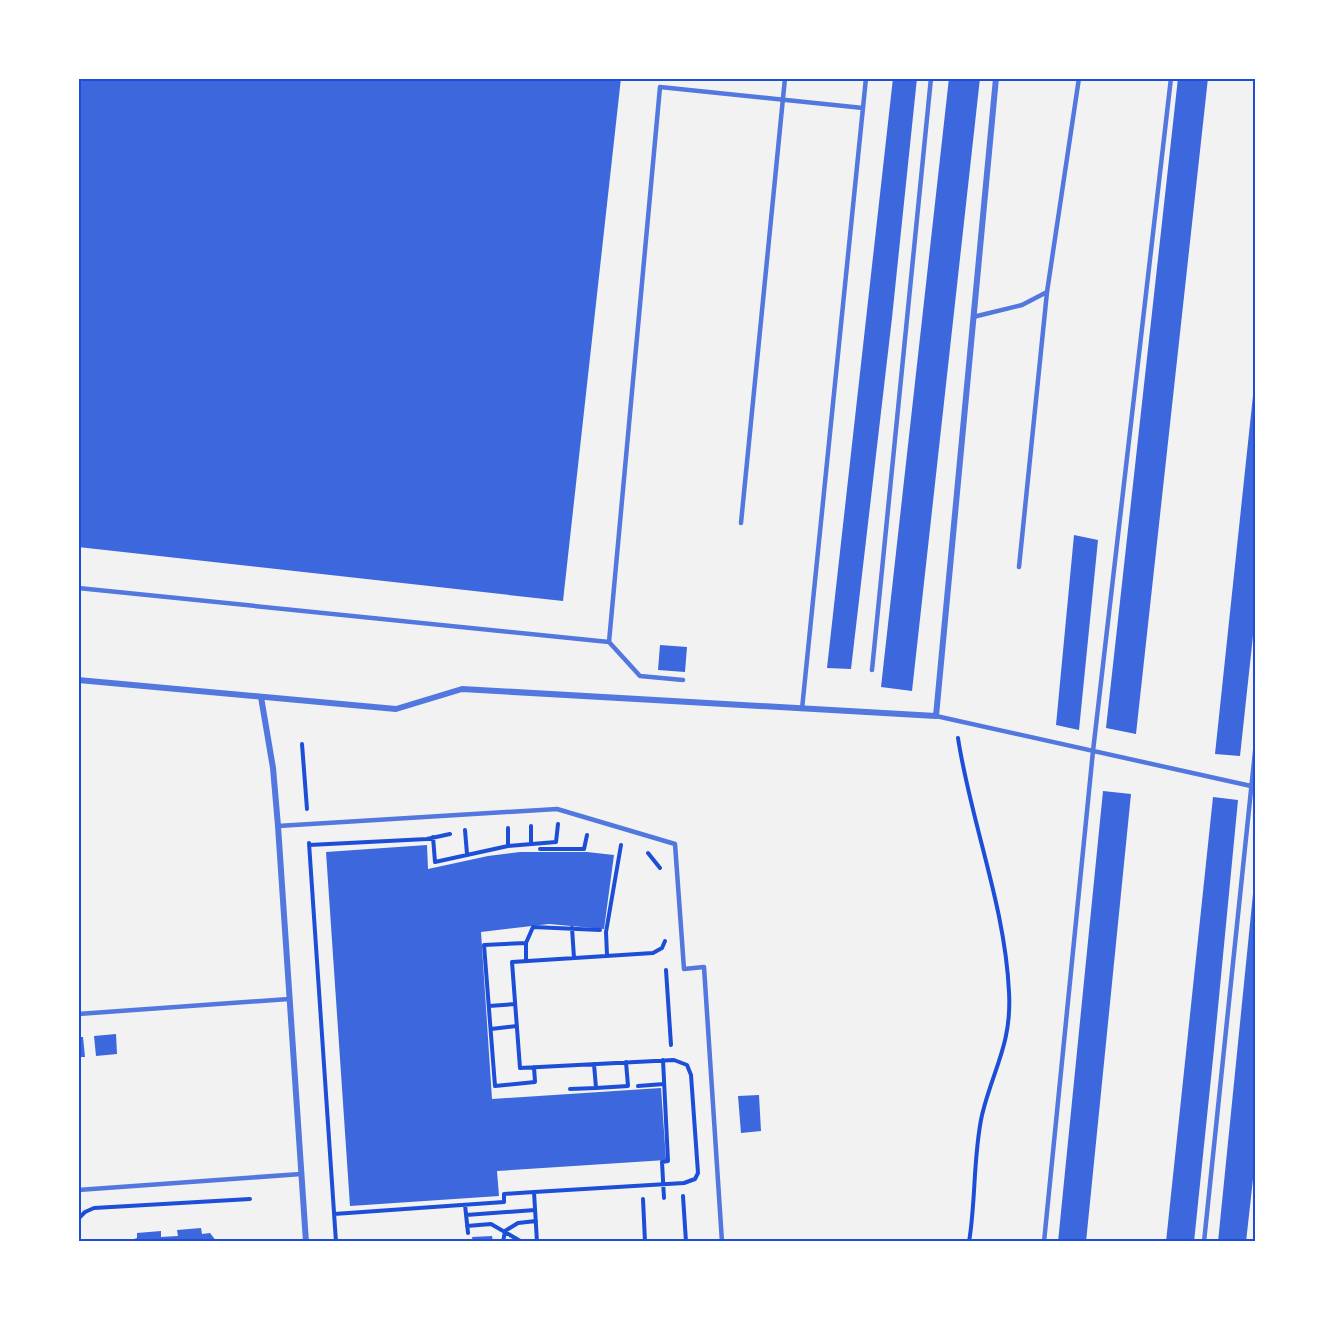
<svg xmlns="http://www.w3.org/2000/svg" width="1334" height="1320" font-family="Montserrat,sans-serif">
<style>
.building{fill:#3d67dc}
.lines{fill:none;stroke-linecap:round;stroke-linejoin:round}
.path{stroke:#1d4ed8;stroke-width:4}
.service{stroke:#5277de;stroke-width:4.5}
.minor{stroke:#5277de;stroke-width:6}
.neatline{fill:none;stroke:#1d4ed8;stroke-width:2}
</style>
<rect width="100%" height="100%" fill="#f2f2f2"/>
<path class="building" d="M78 78H621L563 601 78 547Z
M893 78H917L892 318 851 669 827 668Z
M949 78H980L912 691 881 687Z
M1178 78H1208L1136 734 1106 728Z
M1254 386 1256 608 1240 756 1215 754Z
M1074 535 1098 540 1079 730 1056 725Z
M660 645 687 647 685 672 658 670Z
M1103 791 1131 794 1086 1242H1058Z
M1213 797 1238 800 1214 1049 1194 1242H1166Z
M427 845 428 869 488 856 520 852H587L614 855 604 929 549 924 481 932 492 1099 661 1088 666 1160 497 1171 499 1196 350 1206 326 852Z
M1254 884 1256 1152 1246 1242H1218Z
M116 1034 117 1054 96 1056 94 1036Z
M78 1037H83L85 1057H78Z
M759 1095 761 1131 741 1133 738 1096Z
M201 1228 202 1234 210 1233 217 1242H125L137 1238V1233L161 1231V1237L178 1236 177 1230Z
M492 1236 493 1242H473L472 1237Z"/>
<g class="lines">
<path class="path" d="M958 738C971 823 1005 905 1009 992 1012 1044 993 1069 982 1115 973 1156 976 1200 969 1242
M302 744 307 809
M508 828V846
M465 830 467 854
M433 837 435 862 508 846 556 842 558 824
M309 843 336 1242
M531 844V826
M309 845 427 839 450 834
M540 849H584L587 835
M648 853 660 868
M572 928 574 958
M526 943 533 927 600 930
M607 955 606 932 621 845
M526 961V943L484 945 495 1086 535 1082 534 1067
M666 970 671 1045
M489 1006 515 1004
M491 1029 517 1026
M663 1060 668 1161 662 1162 664 1198
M594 1064 596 1088 628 1086 626 1062
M638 1086 664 1084
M570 1089 596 1088
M683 1196 686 1242
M643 1199 645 1242
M465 1205 468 1233
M334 1214 504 1202V1194L534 1192
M466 1215 535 1210
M78 1219 85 1212 94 1208 250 1199
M467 1226 491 1224 522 1242
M503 1242 505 1231 518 1223 536 1221
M537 1242 534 1192 684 1183 695 1179 698 1173 691 1075 687 1065 674 1060 520 1068 512 962 653 953 662 948 665 941"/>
<path class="service" d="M973 317 1022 305 1047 292 1079 78
M741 523 785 78
M1019 567 1047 292
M78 588 609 642 660 87 863 108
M609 642 640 676 683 680
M872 670 931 78
M802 709 866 78
M936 716 1251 786
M278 826 557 809 675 844 684 969 704 967 722 1242
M78 1014 289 999
M78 1190 301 1174
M1044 1242 1093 751 1171 78
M1204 1242 1256 742"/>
<path class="minor" d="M78 680 396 709 462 689 936 716 996 78
M261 697 273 768 278 826 306 1242"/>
</g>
<rect width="1334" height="1320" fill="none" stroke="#ffffff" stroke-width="159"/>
<rect x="80" y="80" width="1174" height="1160" class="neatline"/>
</svg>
